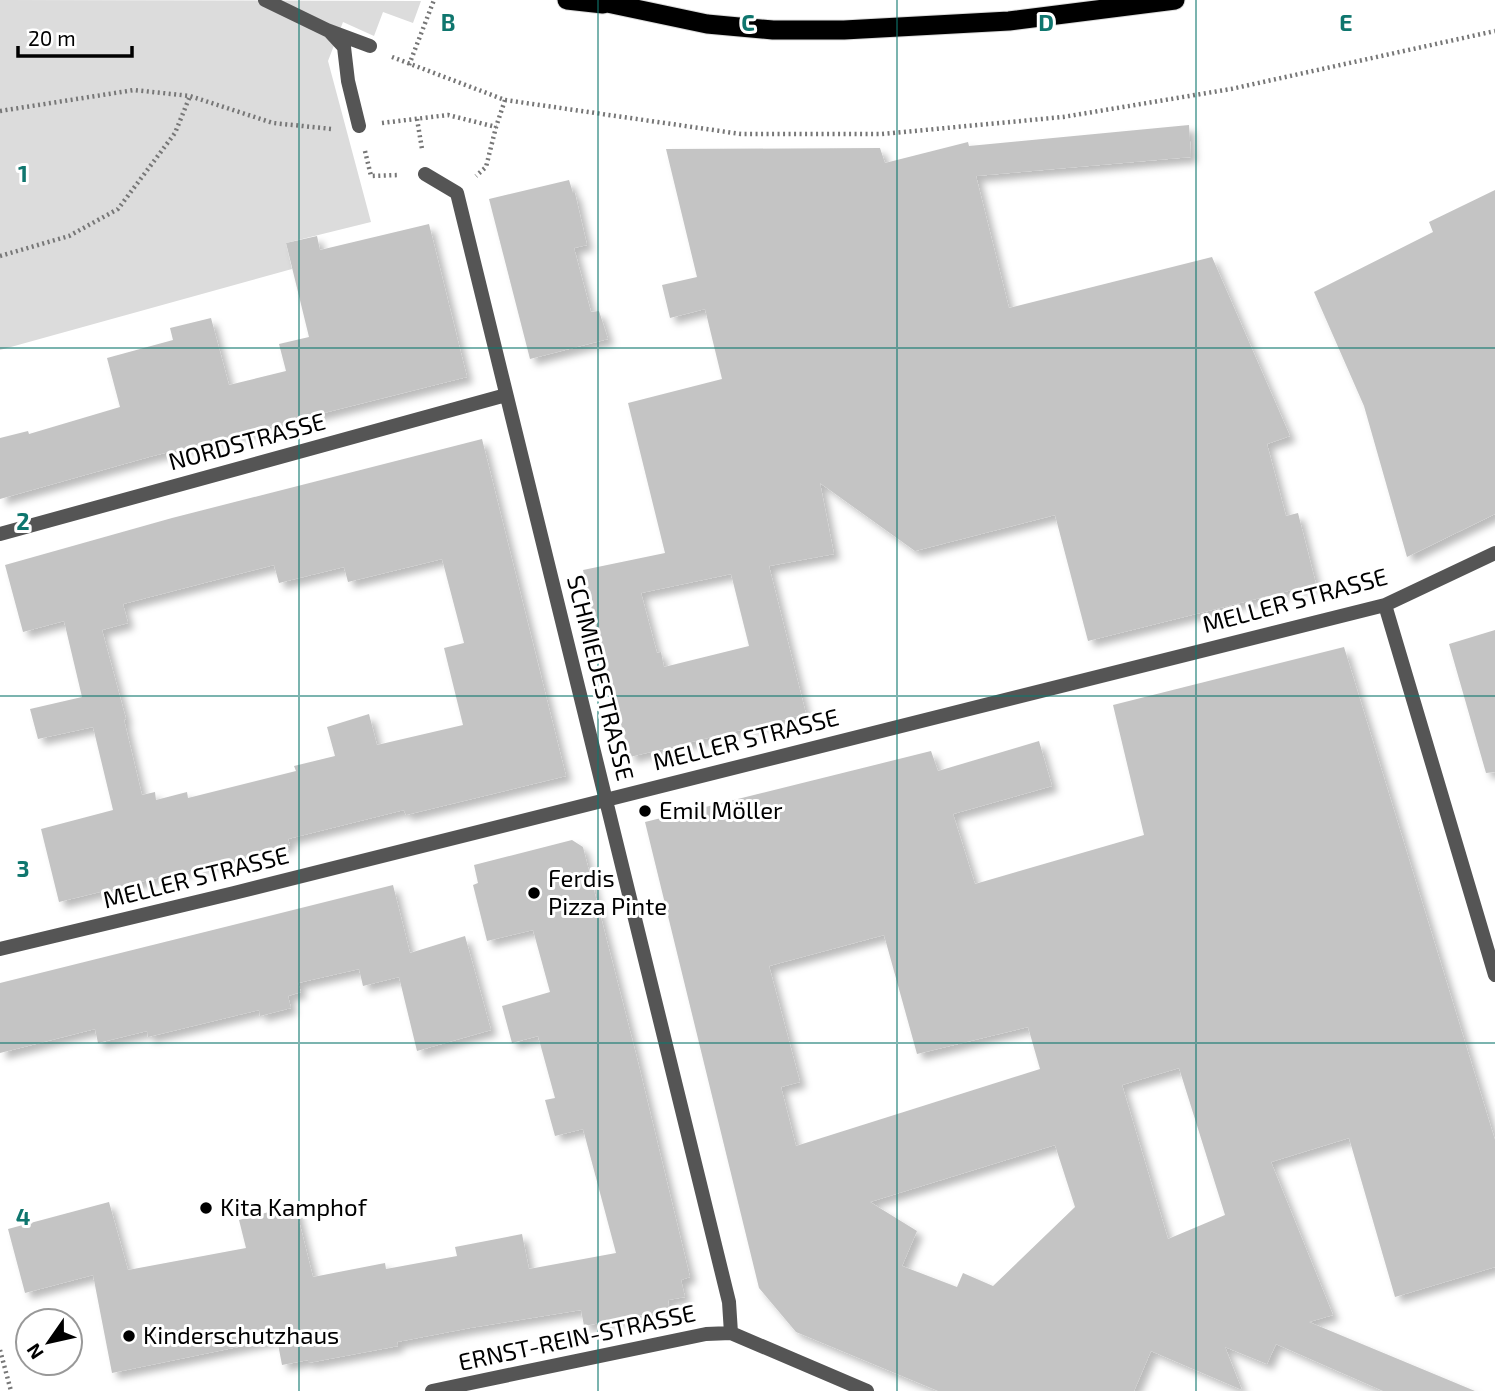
<svg xmlns="http://www.w3.org/2000/svg" width="1495" height="1391" font-family="'Exo 2',sans-serif">
<style>
.green{fill:#dcdcdc}
.building{fill:#c4c4c4;fill-rule:evenodd;filter:url(#shadow)}
.lines{fill:none;stroke-linecap:round;stroke-linejoin:round}
.trunk-casing{stroke:#dbdbdb;stroke-width:21}
.path{stroke:#777;stroke-width:4.5;stroke-dasharray:2 3.5;stroke-linecap:butt}
.service{stroke:#555;stroke-width:14}
.minor{stroke:#555;stroke-width:14}
.trunk{stroke:#000;stroke-width:19}
.grid{fill:none;stroke:#0f766e;stroke-width:2;stroke-opacity:0.55}
.poi-dot{fill:#000;stroke:#fff;stroke-width:2.5}
.labels{text-anchor:middle;stroke-width:6;stroke-linejoin:round;paint-order:stroke}
.street-label{font-size:24px;fill:#000;stroke:#fff}
.poi-label{font-size:24px;fill:#000;stroke:#fff;text-anchor:start}
.grid-label{font-size:23px;text-anchor:middle;font-weight:bold;fill:#0f766e;stroke:#fff;stroke-width:6;stroke-linejoin:round;paint-order:stroke}
</style>
<defs>
<filter id="shadow"><feDropShadow dx="6" dy="6" stdDeviation="3.5" flood-color="#0004"/></filter>
</defs>
<rect width="100%" height="100%" fill="#fff"/>
<path class="green" d="M0 0 421 1 413 23 383 12 374 36 343 22 328 61 371 222 286 243 292 269 0 350Z"/>
<path class="building" d="M1189 125 1191 157 976 176 1009 308 1212 257 1290 436 1267 444 1286 516 1298 513 1316 584 1088 641 1055 515 915 551 820 483 834 554 769 566 806 714 630 757 602 654 583 570 665 553 628 403 722 379 705 309 670 318 662 285 697 277 666 149 880 148 885 163 968 142 969 146ZM731 574 749 646 664 667 661 652 657 653 641 593Z
M569 180 573 193H575L587 245 574 248 591 312 599 311 608 339 530 359 489 199Z
M1495 190V514L1407 557 1364 406 1314 292 1433 232 1429 222Z
M429 224 467 377 149 457 0 499V438L28 431 29 434 120 407 107 358 173 340 170 328 211 318 229 385 286 371 279 344 309 337 286 243 317 236 320 250Z
M482 439 566 776 406 815 404 810 288 839 290 845 59 902 41 829 113 810 93 727 38 739 30 709 82 697 64 621 23 632 5 565 172 518ZM442 559 464 643 444 648 463 725 377 745 369 714 327 727 335 756 294 766 296 771 188 798 187 792 156 800 155 792 142 795 124 720 126 719 102 630 128 623 123 604 274 565 279 583 344 567 348 582Z
M1495 630V772L1486 773 1449 644Z
M1344 647 1495 1140V1267L1395 1297 1349 1138 1271 1162 1333 1315 1309 1322 1475 1391H1383L1276 1344 1267 1364 1225 1347 1242 1390 1151 1351 1134 1391H938L796 1332 759 1288 645 822 931 751 938 771 1039 741 1052 786 953 814 975 884 1144 835 1113 705ZM884 935 917 1054 1028 1027 1040 1069 796 1146 781 1087 800 1082 769 966ZM1179 1068 1225 1215 1168 1239 1122 1085ZM1055 1145 1075 1207 993 1286 963 1273 957 1287 902 1266 917 1231 870 1202Z
M572 840 583 847 586 859 637 1058 690 1277 681 1280 685 1297 668 1300 669 1310 584 1326 581 1310 470 1328 397 1342 398 1346 308 1363V1360L282 1365 277 1339 112 1373 93 1275 25 1293 8 1229 109 1202 128 1270 246 1248 239 1220 295 1205 313 1277 385 1263 386 1269 457 1256 455 1247 522 1234 529 1269 616 1253 583 1129 555 1136 545 1100 555 1098 538 1036 512 1043 502 1006 550 992 533 930 487 941 473 885 478 883 474 865Z
M393 885 410 953 465 936 491 1030 417 1051 399 977 363 986 359 969 298 983 301 992 288 996 291 1008 260 1016 259 1010 148 1037 147 1031 98 1043 95 1029 0 1053V983Z"/>
<g class="lines">
<defs>
<path id="trunk" d="M567 0 603 4
M593 0 707 24 773 30H844L1009 21 1175 0"/>
</defs>
<use href="#trunk" class="trunk-casing"/>
<path class="path" d="M392 57 505 100 496 127 486 167 476 176
M409 65 434 0
M505 100 741 134H882L1063 117 1231 89 1495 31
M0 111 134 90 190 96 273 123 332 129
M417 119 422 149
M382 123 448 115 496 127
M365 151 371 176 400 175
M0 256 69 236 118 209 175 133 190 96
M0 1350 11 1391"/>
<path class="service" d="M265 0 327 30 370 46
M331 33 344 47 348 81 359 126"/>
<path class="minor" d="M425 174 457 193 729 1302 731 1333
M0 534 506 395
M1385 605 1495 975
M0 949 234 893 1385 605 1495 553
M432 1391 706 1334 731 1333 867 1391"/>
<use href="#trunk" class="trunk"/>
</g>
<path class="grid" d="M299 0V1391M598 0V1391M897 0V1391M1196 0V1391M0 348H1495M0 696H1495M0 1043H1495"/>
<g class="poi-dot">
<circle cx="645" cy="811" r="7"/>
<circle cx="534" cy="893" r="7"/>
<circle cx="206" cy="1208" r="7"/>
<circle cx="129" cy="1336" r="7"/>
</g>
<g class="labels">
<g class="street-label">
<text transform="translate(247 442) rotate(-15)" y="8">NORDSTRASSE</text>
<text transform="translate(1295 601) rotate(-15)" y="8">MELLER STRASSE</text>
<text transform="translate(600 678) rotate(76)" y="8">SCHMIEDESTRASSE</text>
<text transform="translate(746 740) rotate(-14)" y="8">MELLER STRASSE</text>
<text transform="translate(196 878) rotate(-14)" y="8">MELLER STRASSE</text>
<text transform="translate(577 1338) rotate(-12)" y="8">ERNST-REIN-STRASSE</text>
</g>
<g class="poi-label">
<text x="659" y="819">Emil Möller</text>
<text x="548" y="887">Ferdis<tspan x="548" dy="28">Pizza Pinte</tspan></text>
<text x="220" y="1216">Kita Kamphof</text>
<text x="143" y="1344">Kinderschutzhaus</text>
</g>
</g>
<g class="grid-label">
<text x="448" y="31">B</text>
<text x="748" y="31">C</text>
<text x="1046" y="31">D</text>
<text x="1346" y="31">E</text>
<text x="23" y="182">1</text>
<text x="23" y="530">2</text>
<text x="23" y="877">3</text>
<text x="23" y="1225">4</text>
</g>
<g transform="translate(49 1342) rotate(236)"><circle r="33" fill="#ffffff" stroke="#999999" stroke-width="2"/>
<path d="M0-5L12 26L0 18L-12 26Z" fill="#000000"/>
<text y="-10" font-size="19" font-weight="bold" text-anchor="middle" fill="#000000">N</text>
</g>
<path d="M18 46v10h114v-10" fill="none" stroke="#000000" stroke-width="3.5"/>
<text x="28" y="46" font-size="21" fill="#000000" stroke="#ffffff" stroke-width="5" paint-order="stroke">20 m</text>
</svg>
